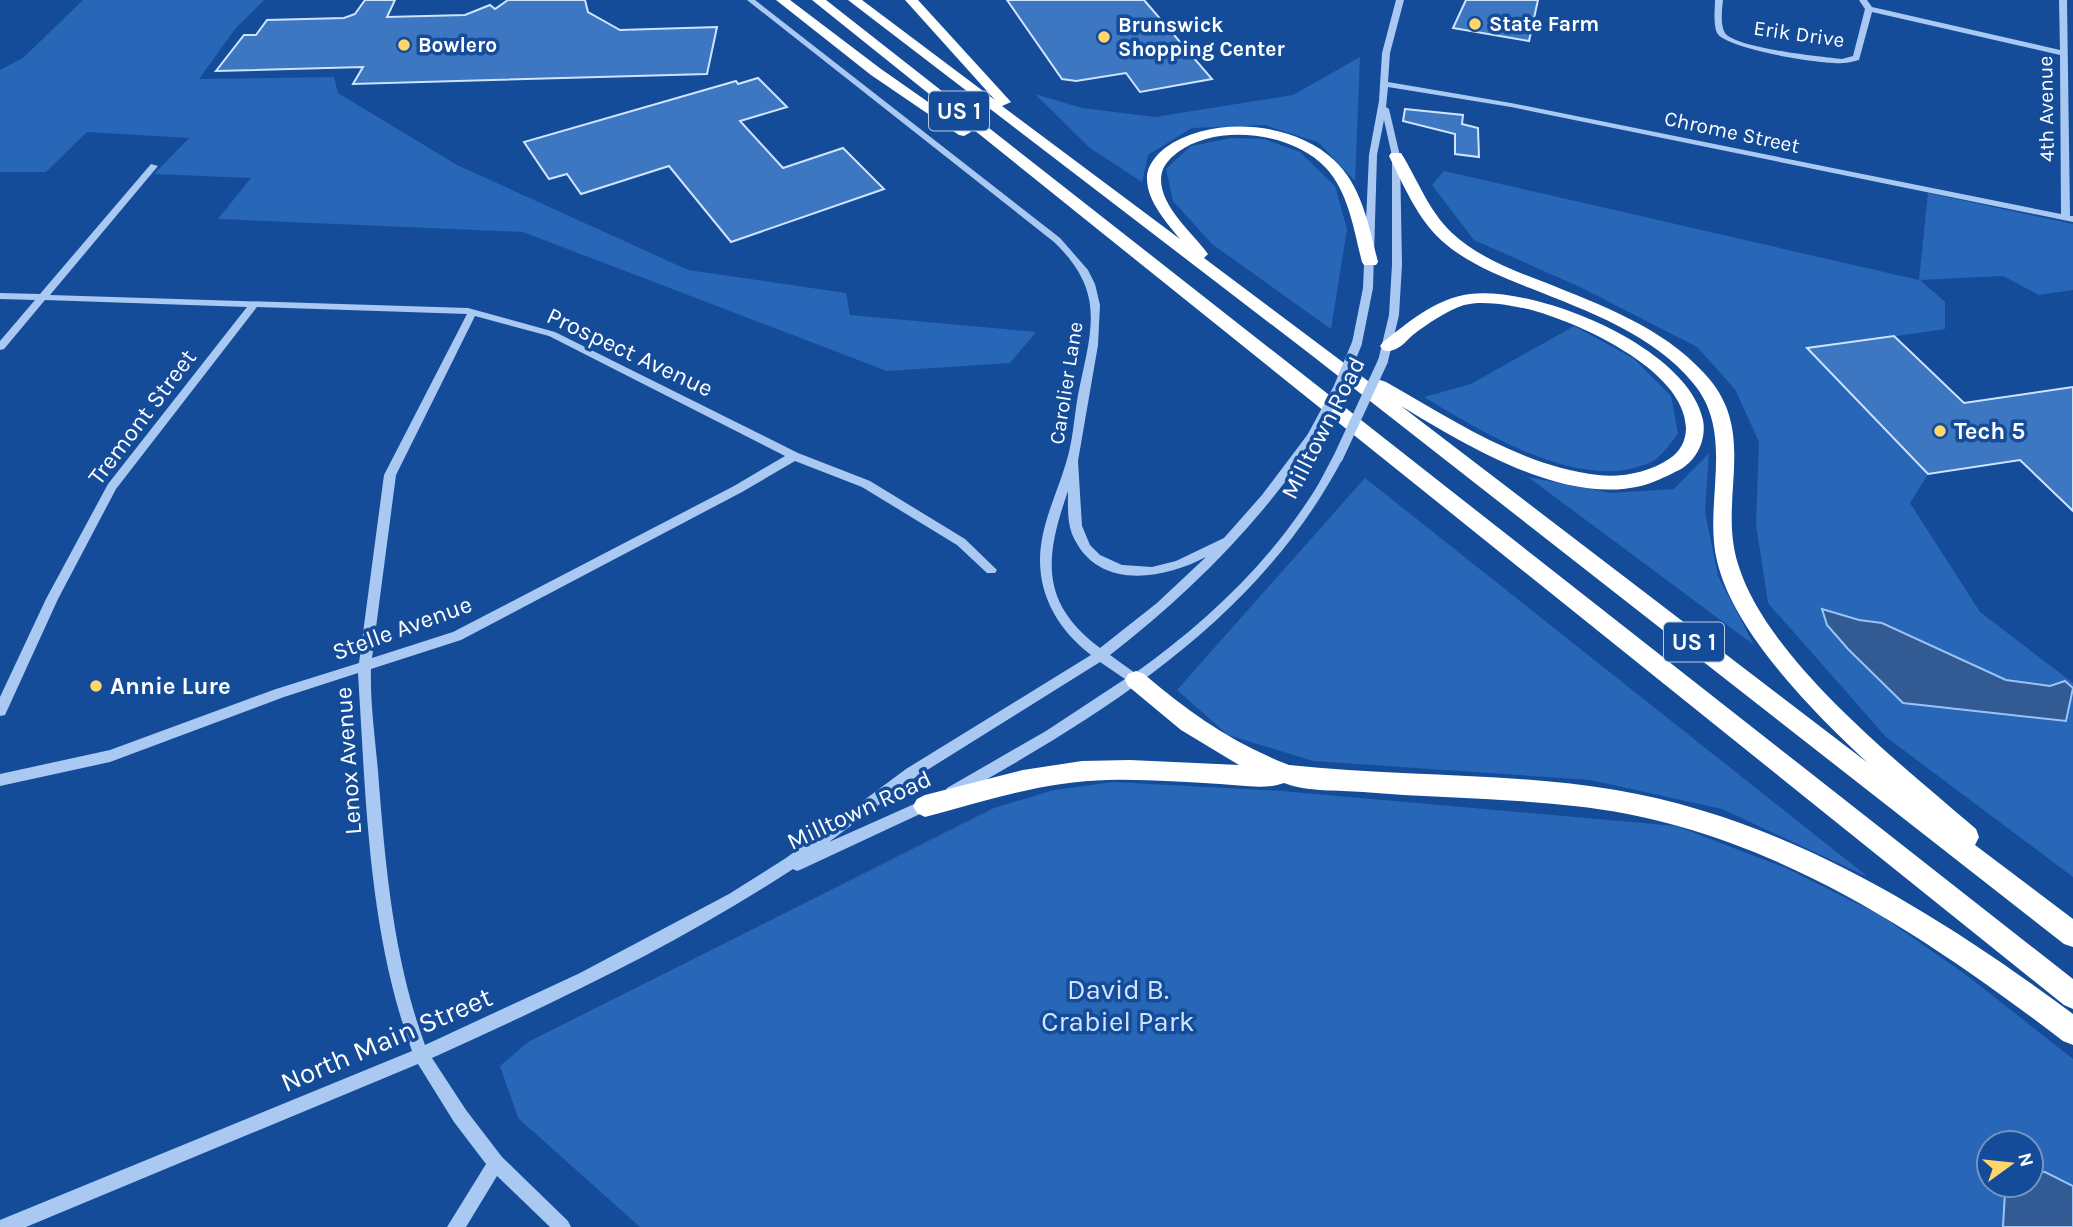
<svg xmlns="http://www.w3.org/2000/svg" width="2073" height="1227" font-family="Karla,sans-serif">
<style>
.green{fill:#2866b7;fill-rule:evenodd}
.water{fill:#325a93;stroke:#9bc3f5;stroke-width:2}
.building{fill:#3d76c1;stroke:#d0e4fd;stroke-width:2}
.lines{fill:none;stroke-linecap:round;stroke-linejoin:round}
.minor{fill:#a9c9f2;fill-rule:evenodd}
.highway{fill:#fff;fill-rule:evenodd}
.minor-bridge{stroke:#a9c9f2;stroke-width:10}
.poi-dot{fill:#ffd66a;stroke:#154c99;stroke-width:2.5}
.labels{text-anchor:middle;stroke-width:7;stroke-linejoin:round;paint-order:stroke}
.far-poi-label{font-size:21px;font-weight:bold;fill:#fff;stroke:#154c99;text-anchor:start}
.far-street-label{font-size:21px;fill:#fff;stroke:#154c99}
.shield{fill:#154c99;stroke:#b9c9e0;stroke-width:2}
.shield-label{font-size:23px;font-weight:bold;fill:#fff}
.street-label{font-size:24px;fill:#fff;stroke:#154c99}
.poi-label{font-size:24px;font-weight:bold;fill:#fff;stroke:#154c99;text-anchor:start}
.near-park-label{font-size:28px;fill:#d0e4fd;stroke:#154c99}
.near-street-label{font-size:28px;fill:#fff;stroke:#154c99}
</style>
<rect width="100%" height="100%" fill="#154c99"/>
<path class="green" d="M83 0H264L235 29 199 79 334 77 338 93 457 165 688 270 846 293 850 315 1036 332 1010 363 887 371 523 232 218 219 251 178 154 174 189 138 87 132 46 172H0V70L23 58Z
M1360 57 1355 181 1318 142 1264 125 1192 128 1148 155 1142 182 1090 148 1035 94 1082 108 1155 117 1293 95Z
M1231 138 1264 139 1300 152 1335 186 1347 229 1331 329 1212 244 1173 201 1166 169 1191 146Z
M1444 171 1919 280 1928 193 2073 224V290L2039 295 2003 276 1920 280 1945 302V329L1807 349 1928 474 1910 503 1980 612 2073 683V877L1886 737 1768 603 1756 525 1759 442 1735 389 1697 347 1580 287 1474 240 1432 185Z
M1574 326 1633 358 1671 396 1678 434C1671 442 1662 456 1653 461 1584 496 1482 432 1424 397L1471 384Z
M1709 453 1705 512 1718 576 1754 645 1528 477 1611 493 1674 489Z
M1365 478 1868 877 1722 809 1590 780 1313 761 1228 735 1177 690Z
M1113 782 1282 791 1676 826 1786 868 1880 915 1965 974 2073 1059V1227H640L518 1118 500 1066 528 1042 994 808 1054 790ZM1989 1143H2031V1185H1989Z"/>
<path class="water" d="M1822 609 1859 620 1882 623 2006 680 2050 686 2065 681 2073 688 2066 721 1903 703 1848 649 1827 625Z
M2031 1172H2045L2073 1186V1227H2003L2005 1192 2010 1185H2031Z"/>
<path class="building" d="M365 0H395L387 17 465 15 490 5 495 9 508 0H585L588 12 620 30 717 27 707 74 353 84 363 67 216 71 244 35H256L267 20 344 18 355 14Z
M1007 0H1144L1212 79 1140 92 1126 73 1076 81 1062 79Z
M1466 0H1538L1529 41 1453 28Z
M758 78 787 107 740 121 783 168 843 148 884 189 731 242 669 166 581 194 567 174 549 179 524 142 736 81 738 84Z
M1405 109 1463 115 1462 124 1478 128 1479 157 1455 154V134L1403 121Z
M1894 336 1964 403 2073 387V511L2020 460 1928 474 1807 348Z"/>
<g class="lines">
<path class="minor" d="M747 0H755L1060 238 1088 270 1095 284 1100 305 1098 345 1078 461 1082 526 1090 545 1100 555 1122 565 1152 567 1176 561 1224 538 1262 495 1308 434H1316L1317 437C1262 521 1189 594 1110 655L1135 673C1200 627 1263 569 1307 502 1318 487 1325 471 1334 455H1342L1343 458C1260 617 1109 711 957 796L952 798 947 796 945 792 947 788 1046 731 1125 679 1100 662 916 777 829 842 930 797 935 799 937 803 935 807 802 869 797 871 793 869C679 944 556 1002 432 1058L466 1110 502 1157 568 1221 571 1227H550L497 1176 466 1227H447L486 1164 454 1122 418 1064 26 1227H0V1220L412 1051C368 931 366 799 358 673L284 697 110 762 0 786V774L110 750 276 689 359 663 384 475 467 314 257 307 116 489 58 599 5 715 0 716V697L46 599 108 484 247 307 45 300 4 349 0 350V341L35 300 0 299V293L40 294 151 164 158 166 50 295 468 308 555 332 798 453 870 481 965 539 997 570 995 573H987L957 545 862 487 795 461 742 492 461 640 371 669C370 702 375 737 378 771 385 863 393 958 425 1045L580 973 729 894 786 858 906 769 1091 655C1052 625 1032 583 1043 534 1048 510 1059 487 1066 463 1073 441 1074 418 1078 395 1091 330 1107 293 1054 242ZM475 316 549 336 785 456 734 486 453 632 372 658 396 475ZM1068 491C1068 505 1067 521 1072 534 1096 591 1162 580 1206 557L1157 603 1100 648C1039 602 1045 557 1068 491Z
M1396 0H1404L1390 53 1388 82 1511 103 2061 214 2060 55 1872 12 1859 60C1854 61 1848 63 1843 63 1823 65 1726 49 1717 33 1713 24 1715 9 1715 0H1723C1722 9 1720 25 1725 33 1735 48 1822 57 1842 59L1853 56 1865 9 1859 0H1867L1872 7 2060 50 2059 0H2067L2070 216H2073V222L1511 107 1388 87 1386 107 1389 109 1400 156 1402 265 1399 315 1388 361 1387 363H1379L1378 361 1389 315 1392 265V156L1384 120 1377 155 1373 288 1362 343 1357 346 1352 343 1363 288 1369 155 1379 101 1382 53Z"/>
<path class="highway" d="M776 0H790L881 69 971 132 964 136 959 135 871 75Z
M812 0H826L2073 979V1009L2064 1005Z
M848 0H862L995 100 905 0H918L1011 102 1002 106 1180 239C1167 223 1147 201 1147 179 1146 167 1156 155 1165 148 1211 115 1293 121 1334 160 1362 186 1369 227 1378 262L1376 265H1364L1362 262C1354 231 1349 193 1326 168 1292 132 1218 123 1178 152 1169 159 1162 166 1161 178 1160 207 1193 233 1208 254L1204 258 1372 384 1380 380 1386 382C1453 420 1521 466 1598 475 1621 478 1650 472 1669 459 1680 452 1686 441 1686 428 1685 369 1575 321 1528 309 1509 305 1483 300 1464 305 1446 311 1429 323 1414 334 1408 339 1401 348 1393 350 1388 352 1388 351 1383 350L1380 346 1383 342C1409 322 1436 298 1470 294 1537 286 1688 347 1703 420 1707 441 1695 464 1675 472 1665 477 1653 483 1641 486 1562 505 1466 445 1401 406L1868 763C1815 714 1734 633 1717 561 1703 502 1736 434 1693 383 1653 334 1587 311 1530 288 1499 276 1467 263 1442 241 1417 218 1404 186 1389 156L1391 153H1401C1418 180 1428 210 1452 233 1478 257 1512 270 1544 282 1601 305 1662 327 1704 373 1760 432 1717 497 1738 564 1767 660 1901 764 1976 829L1979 837 1975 845 2073 919V947L2064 944 1310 354Z
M1136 671 1144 674C1188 712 1234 744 1289 765 1398 777 1509 772 1616 790 1786 819 1937 913 2073 1014V1045L2063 1041C1918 930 1759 825 1574 806 1504 798 1433 798 1363 792 1338 790 1307 792 1284 783 1265 790 1240 785 1220 784 1183 782 1145 779 1108 780 1045 781 985 801 925 817L917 813 913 806 917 799 925 795 1023 770 1082 761 1130 760 1239 765 1181 730 1128 686 1125 680 1128 674Z"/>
<path class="minor-bridge" d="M1312 437 1338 389 1357 343
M1338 458 1383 361"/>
</g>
<g class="poi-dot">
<circle cx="1475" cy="24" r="7"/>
<circle cx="1104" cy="37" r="7"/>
<circle cx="404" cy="45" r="7"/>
<circle cx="1940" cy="431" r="7"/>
<circle cx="96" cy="686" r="7"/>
</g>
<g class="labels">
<g class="far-poi-label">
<text x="1489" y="31">State Farm</text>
<text x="1118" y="32">Brunswick<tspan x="1118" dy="24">Shopping Center</tspan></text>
<text x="418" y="52">Bowlero</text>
</g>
<g class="far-street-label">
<text transform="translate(1799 34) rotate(8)" y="7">Erik Drive</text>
<text transform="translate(2046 109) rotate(-91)" y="7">4th Avenue</text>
<text transform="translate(1732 132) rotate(12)" y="7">Chrome Street</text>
<text transform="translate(1066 383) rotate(-81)" y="7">Carolier Lane</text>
</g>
<g class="shield">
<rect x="929" y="91.5" width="60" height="39" rx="5"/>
<rect x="1664" y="622.5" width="60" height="39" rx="5"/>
</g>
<g class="shield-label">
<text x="959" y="119">US 1</text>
<text x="1694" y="650">US 1</text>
</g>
<g class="street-label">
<text transform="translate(630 352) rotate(25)" y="8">Prospect Avenue</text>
<text transform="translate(142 417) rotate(-53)" y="8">Tremont Street</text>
<text transform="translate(1323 428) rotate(-63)" y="8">Milltown Road</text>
<text transform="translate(402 628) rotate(-20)" y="8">Stelle Avenue</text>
<text transform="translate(348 761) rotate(-94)" y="8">Lenox Avenue</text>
<text transform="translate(859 810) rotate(-25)" y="8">Milltown Road</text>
</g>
<g class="poi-label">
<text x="1954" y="439">Tech 5</text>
<text x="110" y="694">Annie Lure</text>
</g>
<g class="near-park-label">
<text x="1118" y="999">David B.<tspan x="1118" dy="32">Crabiel Park</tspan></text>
</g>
<g class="near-street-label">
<text transform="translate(386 1039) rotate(-23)" y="10">North Main Street</text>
</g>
</g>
<g transform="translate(2010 1164) rotate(75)"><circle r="33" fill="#154c99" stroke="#7394c2" stroke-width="2"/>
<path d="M0-5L12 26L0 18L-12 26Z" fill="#ffd66a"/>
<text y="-10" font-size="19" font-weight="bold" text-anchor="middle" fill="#ffffff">N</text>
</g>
</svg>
